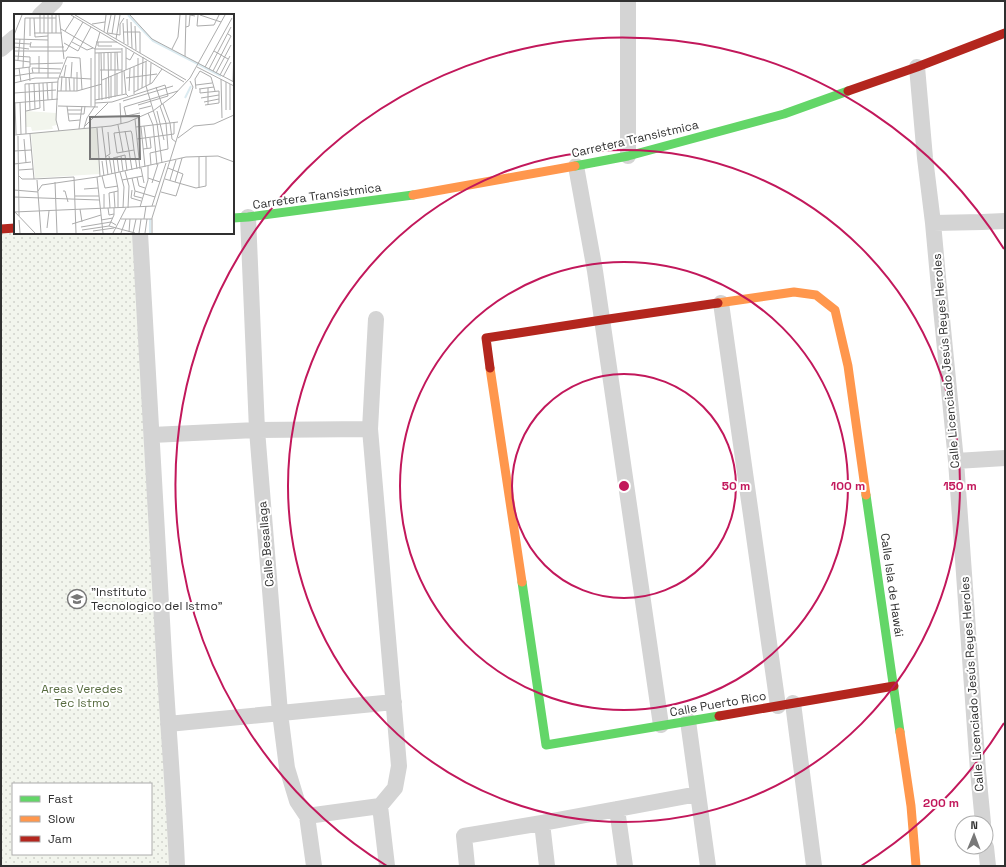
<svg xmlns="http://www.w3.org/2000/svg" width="1006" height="867" font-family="'Space Grotesk',sans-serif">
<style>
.park{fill:url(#park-dots);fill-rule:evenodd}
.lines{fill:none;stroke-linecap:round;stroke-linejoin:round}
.street{stroke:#d4d4d4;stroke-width:16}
.fast{stroke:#63d668;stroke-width:9}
.slow{stroke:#ff974d;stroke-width:9}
.jam{stroke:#b3261e;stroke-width:9}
.ring{fill:none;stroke:#c2185b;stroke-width:2}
.labels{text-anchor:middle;stroke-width:4;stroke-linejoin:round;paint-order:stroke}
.street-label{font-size:12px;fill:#303030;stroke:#fff}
.poi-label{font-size:12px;fill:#303030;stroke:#fff;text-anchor:start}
.park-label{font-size:12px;fill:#576b3f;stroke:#fff}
.inset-river{fill:none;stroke:#dbebf1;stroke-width:2}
.inset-road{fill:none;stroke:#acacac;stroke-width:1}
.view{fill:#787878;fill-opacity:0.15;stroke:#787878;stroke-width:2}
.inset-edge{fill:none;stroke:#303030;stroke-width:2}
.centre{fill:#c2185b;stroke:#fff;stroke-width:2}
.ring-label{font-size:12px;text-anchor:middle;font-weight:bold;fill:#c2185b;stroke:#fff;stroke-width:4;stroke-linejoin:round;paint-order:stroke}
</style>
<defs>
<pattern id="park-dots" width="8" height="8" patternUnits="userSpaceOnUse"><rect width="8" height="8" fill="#f2f5ed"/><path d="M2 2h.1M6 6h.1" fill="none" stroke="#d0d2cc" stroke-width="1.8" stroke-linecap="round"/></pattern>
</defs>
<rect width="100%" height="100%" fill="#fff"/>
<path class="park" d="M1 230 15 233H140L172 866H1ZM13 784H151V854H13Z"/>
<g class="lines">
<path class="street" d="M628 1V156
M40 15 55 1
M1 49 15 37
M917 67 925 158 933 223 939 288 956 461 978 771 983 823
M576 166 595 271 661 725
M248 217 257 430 280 713 287 768 297 801 307 816 314 866
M933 223 982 222 1005 221
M140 233C148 374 156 515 164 656 168 726 174 796 177 866
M721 303 778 706
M152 435 257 430 370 429
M956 461 1005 458
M793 703 814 866
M688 721 708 866
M168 724 394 702
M380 806 387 866
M617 809 625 866
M307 816 380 806 395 788 399 766 370 429 376 319
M542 823 547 866
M986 847 988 866
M467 866 464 836 542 823 698 794"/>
<path class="fast" d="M575 166 628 156 784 114 848 91
M233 218 248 217 413 195
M866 495 900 732
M522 582 546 745 719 716"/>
<path class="slow" d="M413 195 575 166
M718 303 794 292 816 295 835 310 848 366 866 495
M490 368 522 582
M900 732 911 806 916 866"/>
<path class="jam" d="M848 91 917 67 1005 33
M1 229 15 228
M490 368 486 338 602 320 718 303
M719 716 894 686"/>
</g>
<g class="ring">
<circle cx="624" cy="486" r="112"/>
<circle cx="624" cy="486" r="224"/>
<circle cx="624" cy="486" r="336"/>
<path d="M1004 723A448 448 0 0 1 861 866M387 866A448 448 0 1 1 1004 249"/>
</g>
<defs>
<symbol id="university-ring" viewBox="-11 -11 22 22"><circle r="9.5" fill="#fff" stroke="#787878" stroke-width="1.5"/><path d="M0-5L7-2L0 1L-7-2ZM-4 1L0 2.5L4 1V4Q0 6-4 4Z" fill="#787878"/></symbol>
</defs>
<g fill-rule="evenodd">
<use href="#university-ring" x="66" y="588" width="22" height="22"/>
</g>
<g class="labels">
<g class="street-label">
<text transform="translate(635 139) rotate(-13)" y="4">Carretera Transistmica</text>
<text transform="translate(317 196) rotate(-8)" y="4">Carretera Transistmica</text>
<text transform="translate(946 361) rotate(-95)" y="4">Calle Licenciado Jesús Reyes Heroles</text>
<text transform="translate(266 544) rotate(-95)" y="4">Calle Besallaga</text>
<text transform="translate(892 585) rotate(82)" y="4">Calle Isla de Hawái</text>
<text transform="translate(972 684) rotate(-94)" y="4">Calle Licenciado Jesús Reyes Heroles</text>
<text transform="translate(718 704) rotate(-10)" y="4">Calle Puerto Rico</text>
</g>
<g class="poi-label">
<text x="91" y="596">"Instituto<tspan x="91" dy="14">Tecnologico del Istmo"</tspan></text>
</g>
<g class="park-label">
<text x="82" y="693">Areas Veredes<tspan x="82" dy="14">Tec Istmo</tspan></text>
</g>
</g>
<g transform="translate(14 14)">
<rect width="220" height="220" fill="#fff"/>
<path d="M12 97 42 99 43 111 38 112 39 115 18 117 17 113H12ZM83 114 86 160 21 164 17 119Z" fill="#f2f5ed"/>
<path class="inset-river" d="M114 1 139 27 207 62M171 84 177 72M136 219V205"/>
<path class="inset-road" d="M30 1V19M34 1V64M38 1V19M42 1V19M45 1 50 45M57 1 170 68M61 1 172 66M116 1 138 25 220 68M184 1 183 12 200 11 205 1M186 1 207 8M16 4V22M20 4 21 23 34 22M113 5 114 31M117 8 118 34M109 9 110 29M78 10 91 8M121 12 122 36M172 13 175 12 176 1 181 2M47 15 81 35H108M51 17 60 3M90 18 92 1M109 18H126V39M20 19H48M26 19V1M94 19 106 21V10L110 4M93 20 97 1M98 20 101 1M0 21 8 1M0 25 34 26M102 25 106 1M17 28 16 33H50M58 28 73 36 79 34M82 28H103M84 28V32H98M0 29 16 30M50 29 64 37 77 13M0 33 15 35M108 34V80M112 34V56M158 35 164 23 166 1M0 37H52L69 8M200 37 214 45M101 38V83M103 38 104 56M81 39 107 38M85 39V86M87 39 88 86M90 39V56M94 39 95 85M97 39V56M0 42 16 43V53L0 55M171 42 172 1M77 44V92M112 44 116 46 120 39M0 46 16 48M4 46 6 25M132 48V72L143 109 148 149M16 50 49 49M15 53 16 67M120 53V80M183 53 220 72M191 53 218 4M5 54 7 68M9 54 11 4H42M195 55 217 13M86 56H108M110 57 112 80M199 57 217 22 214 20M63 58V77M19 59 18 54 47 55M25 59V42M103 59V82M202 59 217 31M206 61 216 42M0 62 19 59H46M97 62V84M45 63 77 65M50 63 52 51M52 63V77M55 63 56 77M209 63 217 48M57 64 58 48M60 64V77M92 64V85M112 64 143 60M207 65 208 104M88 66 133 47M38 68V85M212 68V96M219 68 220 33M0 69 21 64H44M29 69 30 97M33 69 34 86M15 70 16 96M20 70 21 95M136 70 137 49M216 70V96M182 71 198 69M142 73 148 91M128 74 129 43M194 74V91M182 75 181 65 186 57 197 63 201 77M185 75 200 73M186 75V79L205 77V89L191 91M124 76V44M43 77H63L88 70M47 77 48 62M115 77 116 54M120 78 138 69 148 55M0 79 42 76M187 84 205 81M81 86 112 80 114 82M109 87 159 72M1 88 2 120M6 88 7 120M190 88 205 85M0 89 44 85M81 89 98 88 151 71 154 82 124 91M106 89 107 110M149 90 156 109 158 125 162 128M44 92 84 93M53 92 55 107 66 106M125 95 137 92M54 96H67M12 97 26 94 25 69M143 97 150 126M126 99 112 102 110 93 164 77M134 99 139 111 143 151M54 100H70L71 92M121 105 126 155M104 111 109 138M71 112 94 89M130 112 133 134M88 113 94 161M122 113 164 108M127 113 131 153M70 114 73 104 81 92V35L86 18M83 114 86 162M65 115 68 92M45 117 42 106 44 66 53 43 66 44 68 76M111 117 115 137M12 120 11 70 44 68M16 120 20 165 60 163 62 219M0 121 97 112 114 108 139 97 159 82 176 64 211 1M4 122 5 202M164 124 180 112 200 110 220 101M10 125 12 149M123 125 160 120V108M0 134V148M129 135 137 134 136 124M120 136 103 139 100 119 117 117 118 120 120 136 121 142 123 155M0 137 17 136M115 137 118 156M111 141 113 157M95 142 98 160M107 142 109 157M91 143 96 140 94 118M103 143 105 158M185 143V174M88 147 90 162M0 150 17 148M137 151 136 139 154 135 152 109 146 92M127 154 130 169M5 156 19 155M111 157 115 172 114 194M106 158 110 173 109 194M101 159 104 175V194M101 159 99 144 111 141M4 161 8 165H20M88 162 91 174 104 172M83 163 89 219M123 163 125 172 131 174M118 164 121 177M134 164 146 168M151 165 161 168 168 144M23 166 27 219M108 166 129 162M156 166 162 146M41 168 43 219M161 168 182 174 192 172V142M138 169 144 150M70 175 84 174M0 176 24 178M118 176 117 184 127 187M24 177 28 171 83 163 172 143 204 142 220 148M49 177H51L54 188M100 178 101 194M147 178 162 182 169 160 154 154M90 180V194M61 182H85M0 183 85 186M128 184 120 182 121 177 141 183M138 192 152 149M126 193 134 166V152M94 194 95 201 100 200M96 194 95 179 104 177M66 195 68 208M0 197 21 219M0 198 141 192M107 205H138M130 205 132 192M5 206 6 219M87 206 99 204M58 210 87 201M95 212 100 201V194M67 213 97 208 102 211M33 214 35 197M68 216 95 212 121 219M79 217 100 214M115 218 116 205M99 219 112 194M107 219 112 205M119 219 122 205M125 219 127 205M131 219 133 205M138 219V204L179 73 176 67"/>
<path class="view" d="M125 102 126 145H76V103Z"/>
<rect width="220" height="220" class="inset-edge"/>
</g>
<circle cx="624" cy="486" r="6" class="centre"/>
<g class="ring-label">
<text x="736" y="490">50 m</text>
<text x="848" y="490">100 m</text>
<text x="960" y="490">150 m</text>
<text x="941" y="807">200 m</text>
</g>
<rect width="1006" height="867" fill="none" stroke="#303030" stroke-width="4"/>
<rect x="12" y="783" width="140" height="72" fill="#ffffff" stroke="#acacac"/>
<rect x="20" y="796" width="20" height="6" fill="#63d668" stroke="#acacac"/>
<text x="48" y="803" font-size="12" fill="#303030">Fast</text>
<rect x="20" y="816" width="20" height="6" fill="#ff974d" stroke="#acacac"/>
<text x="48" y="823" font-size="12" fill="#303030">Slow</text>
<rect x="20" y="836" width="20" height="6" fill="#b3261e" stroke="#acacac"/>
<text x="48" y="843" font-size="12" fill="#303030">Jam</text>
<g transform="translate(974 835) rotate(1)"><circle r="19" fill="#ffffff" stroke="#acacac"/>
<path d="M0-3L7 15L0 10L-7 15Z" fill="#787878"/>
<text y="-6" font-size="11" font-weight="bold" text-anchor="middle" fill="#303030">N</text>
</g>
</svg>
